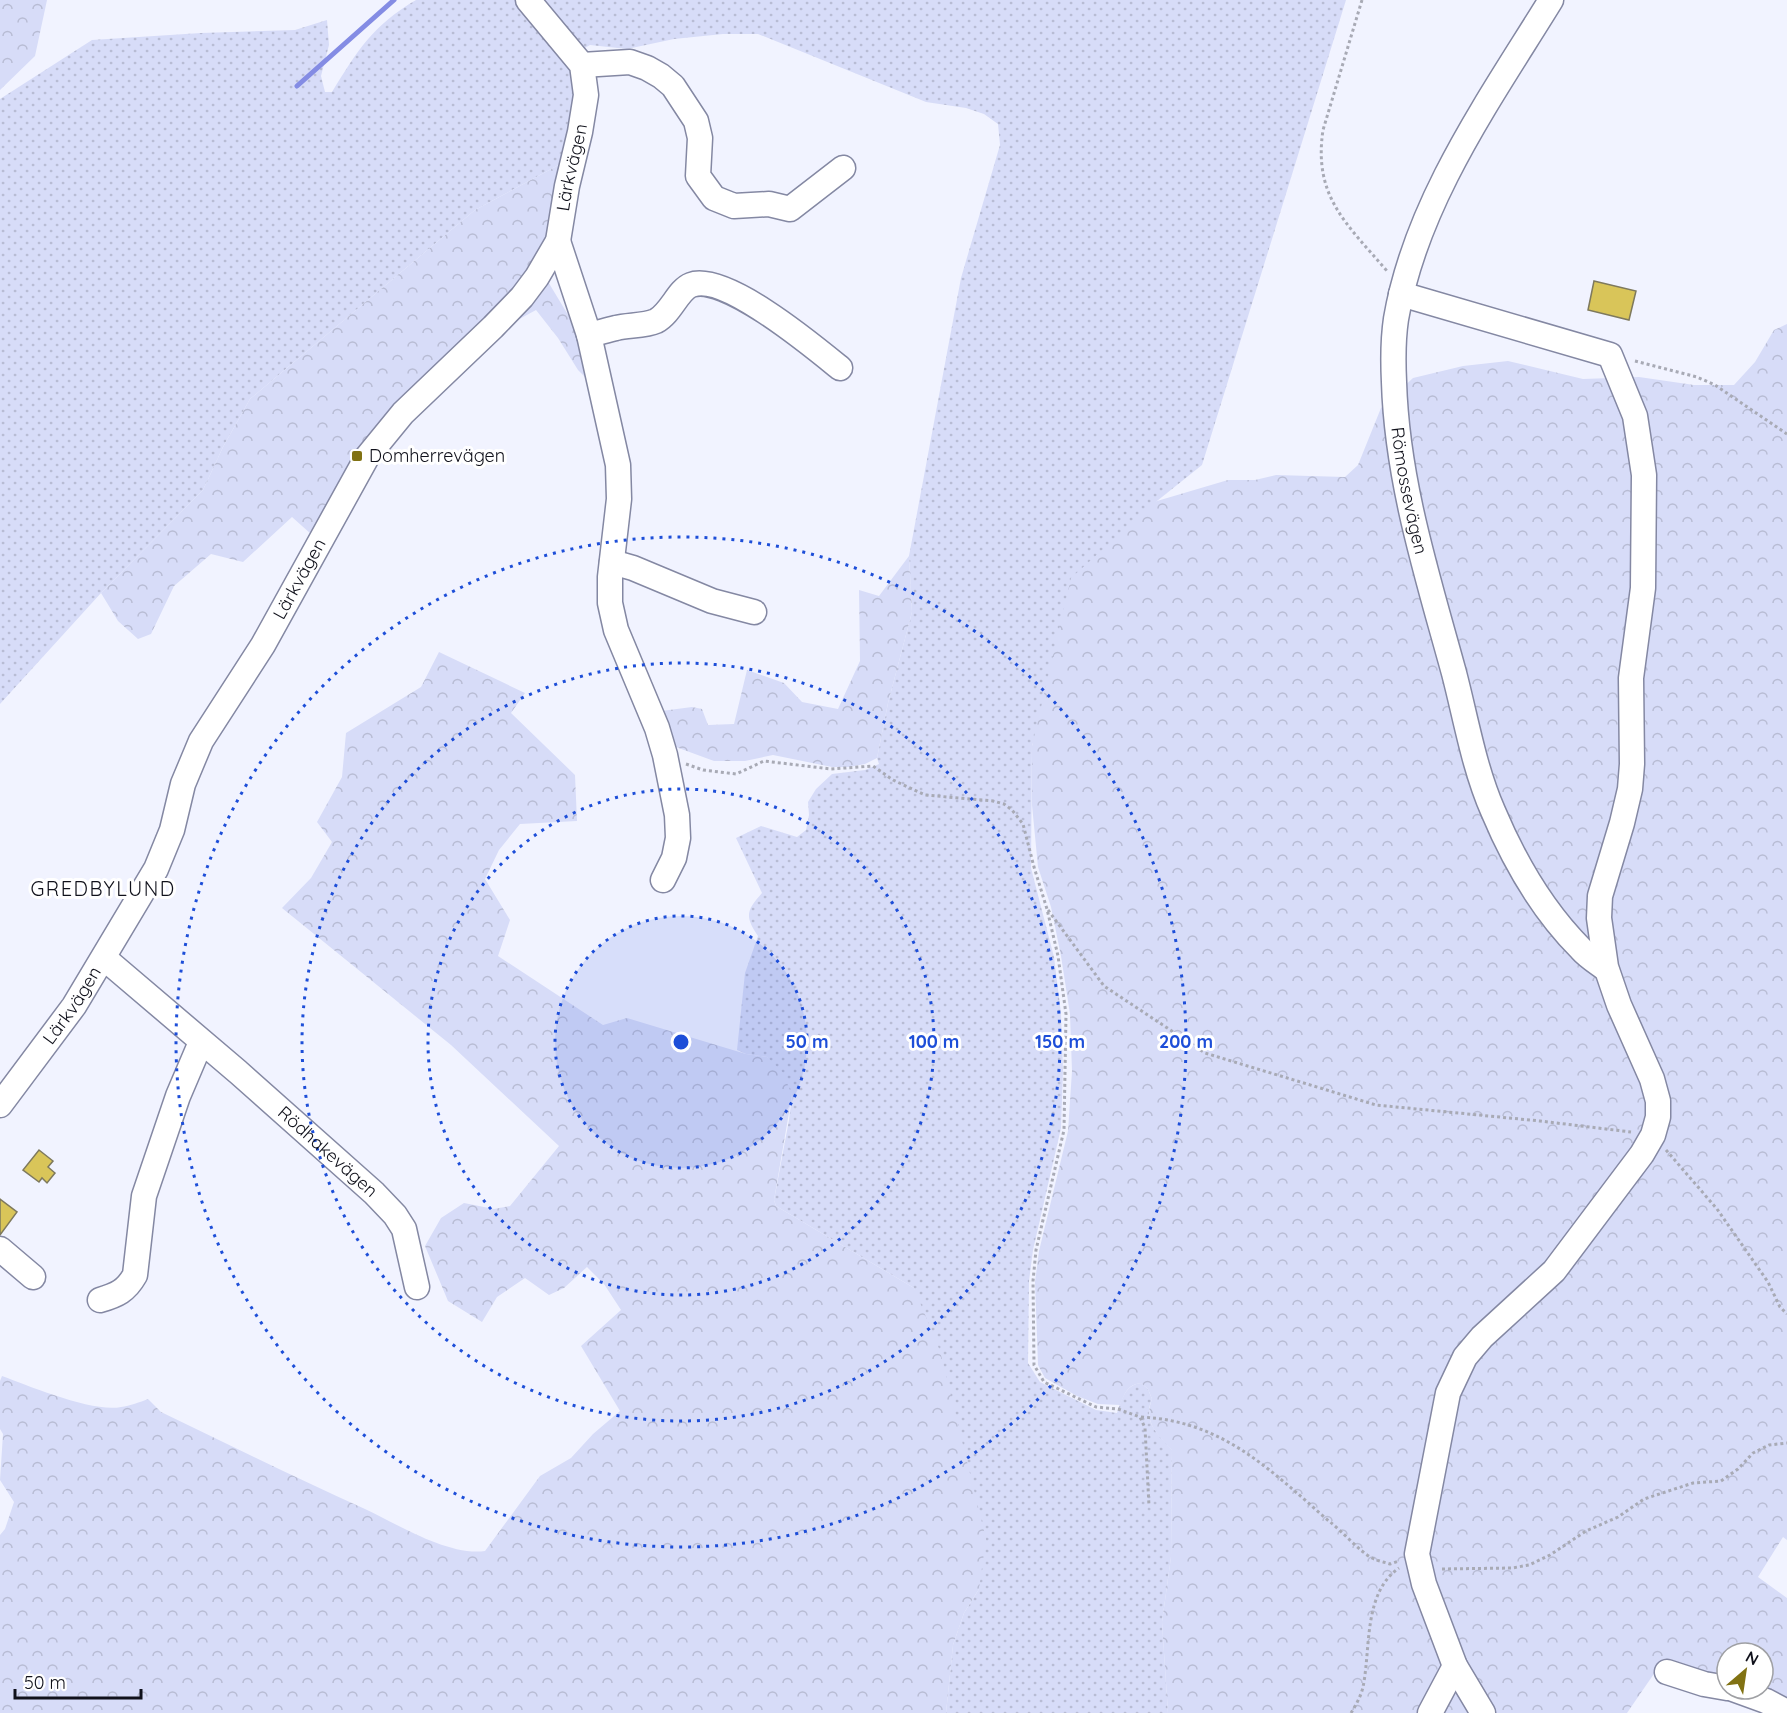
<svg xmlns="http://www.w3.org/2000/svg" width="1787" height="1713" font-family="Quicksand,sans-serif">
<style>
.grass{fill:url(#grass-dots)}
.forest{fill:url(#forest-crowns)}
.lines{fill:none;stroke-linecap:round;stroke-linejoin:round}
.stream{stroke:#848ce4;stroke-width:5}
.building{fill:#d9c559;stroke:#7e795d;stroke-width:1.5}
.minor-casing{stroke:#8488a3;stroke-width:27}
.path{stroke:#a8aab5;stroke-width:3;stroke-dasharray:3 3;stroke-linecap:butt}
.minor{stroke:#fff;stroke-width:24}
.ring{fill:none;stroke:#1d4ed8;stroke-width:3;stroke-dasharray:3 6}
.poi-dot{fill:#817213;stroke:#fff;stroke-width:2}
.labels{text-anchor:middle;stroke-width:6;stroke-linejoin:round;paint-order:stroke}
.street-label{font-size:18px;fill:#10111b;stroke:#fff}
.poi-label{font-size:18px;fill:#10111b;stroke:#fff;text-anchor:start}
.neighbourhood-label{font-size:20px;letter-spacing:1.5px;fill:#10111b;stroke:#fff}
.centre{fill:#1d4ed8;stroke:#fff;stroke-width:3}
.ring-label{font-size:18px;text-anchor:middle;font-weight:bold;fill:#1d4ed8;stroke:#fff;stroke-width:6;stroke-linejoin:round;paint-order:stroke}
</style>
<defs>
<pattern id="grass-dots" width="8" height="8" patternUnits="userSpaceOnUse" patternTransform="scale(1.5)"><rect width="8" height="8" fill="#d7dcf8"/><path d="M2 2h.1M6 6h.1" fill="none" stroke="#b8bcd4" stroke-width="1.8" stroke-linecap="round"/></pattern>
<pattern id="forest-crowns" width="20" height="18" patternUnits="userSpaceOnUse" patternTransform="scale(1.5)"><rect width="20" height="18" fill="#d7dcf8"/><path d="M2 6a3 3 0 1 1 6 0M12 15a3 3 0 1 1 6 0" fill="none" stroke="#b8bcd4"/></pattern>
</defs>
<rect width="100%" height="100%" fill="#f1f3ff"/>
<path class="grass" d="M416 0H1346L1202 465 1157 501 1032 745 1031 868 1054 957 1061 1013 1063 1070 1061 1128 1033 1250 1029 1281 1028 1363 1040 1382 1096 1410 1117 1413C1122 1399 1125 1385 1141 1383L1148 1389 1152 1399C1142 1422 1158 1434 1172 1450L1171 1557 1162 1622 1168 1713H946L953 1645 964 1613 979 1589 914 1288 776 1206 774 1200 789 1120 792 1095 767 1057 746 1054 737 1050 745 973 758 936C744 916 747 910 762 893L736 838 761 826 797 837 806 830 809 815 808 802 816 789 832 774 865 770 879 764 877 758 888 703 912 612 909 556 961 278 1000 145 998 124 984 114 966 108 926 102 758 34H723L674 39 627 49 590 45 581 50 572 71 578 98 566 161 475 210 250 399 223 447 203 490 101 593 0 704V99L92 40 201 33 295 30 327 20 329 45 321 76 325 92H332C358 50 372 26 416 0Z"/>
<path class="forest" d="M0 0H47L35 56 0 90Z
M566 161 547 280 585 343 596 388 578 370 558 338 536 310 501 329 410 407 311 534 292 517 243 562 211 554 174 586 151 634 138 639 118 621 101 593 203 490 223 447 250 399 475 210Z
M1787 324V1540L1783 1537 1758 1577 1787 1598V1702L1763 1689V1653H1727V1677L1674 1663 1660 1665 1627 1713H1168L1162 1622 1171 1557 1172 1450C1157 1434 1143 1422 1152 1399L1148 1389 1141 1383C1127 1385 1125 1393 1120 1405L1098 1404 1077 1396 1045 1378 1038 1365 1035 1282 1039 1251 1068 1131 1072 1071 1070 1014 1061 956 1051 907 1038 867 1032 805V746L1071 578 1157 501 1228 480H1255L1276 475 1345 477 1358 465 1381 408 1413 378 1463 366 1508 361 1583 379 1639 377 1694 385H1734L1755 362 1774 330Z
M909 556 912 612 888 703 877 758 865 764 849 767H832L773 755 745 761H714L665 743 654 712 692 707 702 709 708 725 734 724 747 670 784 683 802 702 838 709 860 661 859 590 879 596Z
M439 652 525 693 511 713 575 775 577 821 520 824 499 850 485 879 510 920 498 956 603 1025 627 1018 746 1054 767 1057 783 1073 792 1095 774 1200 776 1206 914 1288 940 1351 986 1539 979 1589 964 1613 953 1645 946 1713H0V1535L5 1529 14 1502 0 1480 3 1434 0 1429V1381L2 1376C29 1386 94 1413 121 1407 130 1406 140 1402 148 1399L161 1412C229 1445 296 1478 365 1509 399 1525 448 1556 485 1551L540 1476 571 1458 593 1434 620 1411 581 1346 621 1310 604 1284 587 1267 564 1288 549 1295 525 1278 497 1297 482 1322 448 1301 425 1246 441 1218 464 1203 494 1209 510 1206 559 1146 451 1045 282 908 311 878 332 842 317 822 342 777 346 733 421 687Z"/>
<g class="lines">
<path class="stream" d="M297 86 394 0"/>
</g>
<path class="building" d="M1594 281 1636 291 1629 320 1588 310Z
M39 1150 53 1161 48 1167 55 1173 47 1183 42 1178 39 1182 23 1170Z
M0 1199 17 1212 0 1235Z"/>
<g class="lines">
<defs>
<g id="minor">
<path id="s1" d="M1551 0C1490 99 1416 202 1396 319 1393 339 1393 361 1394 382 1397 482 1428 578 1454 673 1466 719 1474 768 1493 811 1514 861 1543 911 1581 949 1588 957 1598 963 1606 969"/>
<path d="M582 65 630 62 647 68 661 76 673 86 696 121 700 138 698 176 714 198 734 206 769 204 790 209 843 168"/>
<path d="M558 241 589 335 618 465 619 499 610 577V603L616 630 657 728 665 755 677 815 678 838 674 858 663 880"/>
<path d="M1401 294 1610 355 1635 416 1644 475 1643 588 1631 678 1632 764 1630 789 1622 823 1600 896 1599 918 1606 967 1619 1005 1652 1079 1658 1101V1117L1653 1135 1642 1154 1554 1271 1482 1337 1465 1357 1448 1393 1417 1554 1424 1584 1455 1666 1483 1713"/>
<path d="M589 335C598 333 607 330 616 328 628 325 645 326 656 321 671 313 678 290 691 285 724 272 813 346 840 368"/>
<path d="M612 562 633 568 712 601 754 612"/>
<path id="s2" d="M104 958 238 1072 374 1193 395 1215 404 1229 417 1287"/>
<path id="s3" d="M0 1105 74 1006 156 869 172 830 183 784 201 741 263 645 367 457 403 413 493 327 522 297 537 277 558 241 567 186 580 132 586 95 582 65 528 0"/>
<path d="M0 1249 33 1277"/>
<path d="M100 1300C117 1295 126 1291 135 1275L144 1196 178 1096 201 1042"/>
<path d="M1667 1672 1704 1684 1727 1688"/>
<path d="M1733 1689 1766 1701 1787 1712"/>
<path d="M1430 1713 1455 1666"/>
</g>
</defs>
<use href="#minor" class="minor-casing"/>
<path class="path" d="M1362 0 1323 130C1313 197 1347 224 1387 271
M1635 361 1697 377 1715 385 1787 434
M686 764 703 770 736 774 764 761 831 769 873 766 893 780 925 795 993 801 1004 804 1012 810 1023 824 1034 867 1047 909 1058 956 1066 1014 1064 1130 1036 1250 1033 1281 1034 1365 1044 1382 1096 1407 1118 1409 1140 1417 1145 1428 1149 1506
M1048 910 1104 986 1205 1053 1376 1105 1540 1121 1631 1132
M1666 1150 1717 1209 1768 1282 1780 1307 1787 1314
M1141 1417C1224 1421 1271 1471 1330 1522 1343 1532 1359 1551 1372 1558 1378 1561 1384 1562 1390 1564L1399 1561
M1442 1569 1512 1568 1529 1565 1550 1555 1586 1531 1618 1517 1644 1499 1693 1483 1721 1481 1738 1469 1753 1453 1769 1445 1787 1443
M1351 1713C1356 1705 1361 1696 1363 1687 1371 1648 1363 1593 1399 1568"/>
<use href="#minor" class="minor"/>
</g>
<circle cx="681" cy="1042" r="126" fill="#1d4ed8" fill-opacity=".12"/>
<g class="ring">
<circle cx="681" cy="1042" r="126"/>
<circle cx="681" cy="1042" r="253"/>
<circle cx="681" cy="1042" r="379"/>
<circle cx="681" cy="1042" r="505"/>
</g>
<rect class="poi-dot" x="351" y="450" width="12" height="12" rx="3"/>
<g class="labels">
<g class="street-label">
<text dy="6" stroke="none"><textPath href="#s3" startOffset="1113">Lärkvägen</textPath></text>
<text dy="6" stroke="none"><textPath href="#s1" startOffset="530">Römossevägen</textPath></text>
<text dy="6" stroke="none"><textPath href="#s3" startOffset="609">Lärkvägen</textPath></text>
<text dy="6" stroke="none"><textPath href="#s3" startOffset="123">Lärkvägen</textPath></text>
<text dy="6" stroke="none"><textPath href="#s2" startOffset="296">Rödhakevägen</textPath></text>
</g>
<g class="poi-label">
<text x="369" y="462">Domherrevägen</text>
</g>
<g class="neighbourhood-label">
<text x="103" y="896">GREDBYLUND</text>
</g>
</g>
<circle cx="681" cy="1042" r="9" class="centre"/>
<g class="ring-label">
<text x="807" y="1048">50 m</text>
<text x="934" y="1048">100 m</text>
<text x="1060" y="1048">150 m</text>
<text x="1186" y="1048">200 m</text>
</g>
<g transform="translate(1745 1671) rotate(29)"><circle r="28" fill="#ffffff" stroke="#9fa0a4" stroke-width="1.5"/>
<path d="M0-4.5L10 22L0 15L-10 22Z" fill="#817213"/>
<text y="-9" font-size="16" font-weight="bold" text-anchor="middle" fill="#10111b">N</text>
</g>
<path d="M15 1689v9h126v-9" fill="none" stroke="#10111b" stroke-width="3"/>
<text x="24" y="1689" font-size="18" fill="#10111b" stroke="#ffffff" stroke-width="4.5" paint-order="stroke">50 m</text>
</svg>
